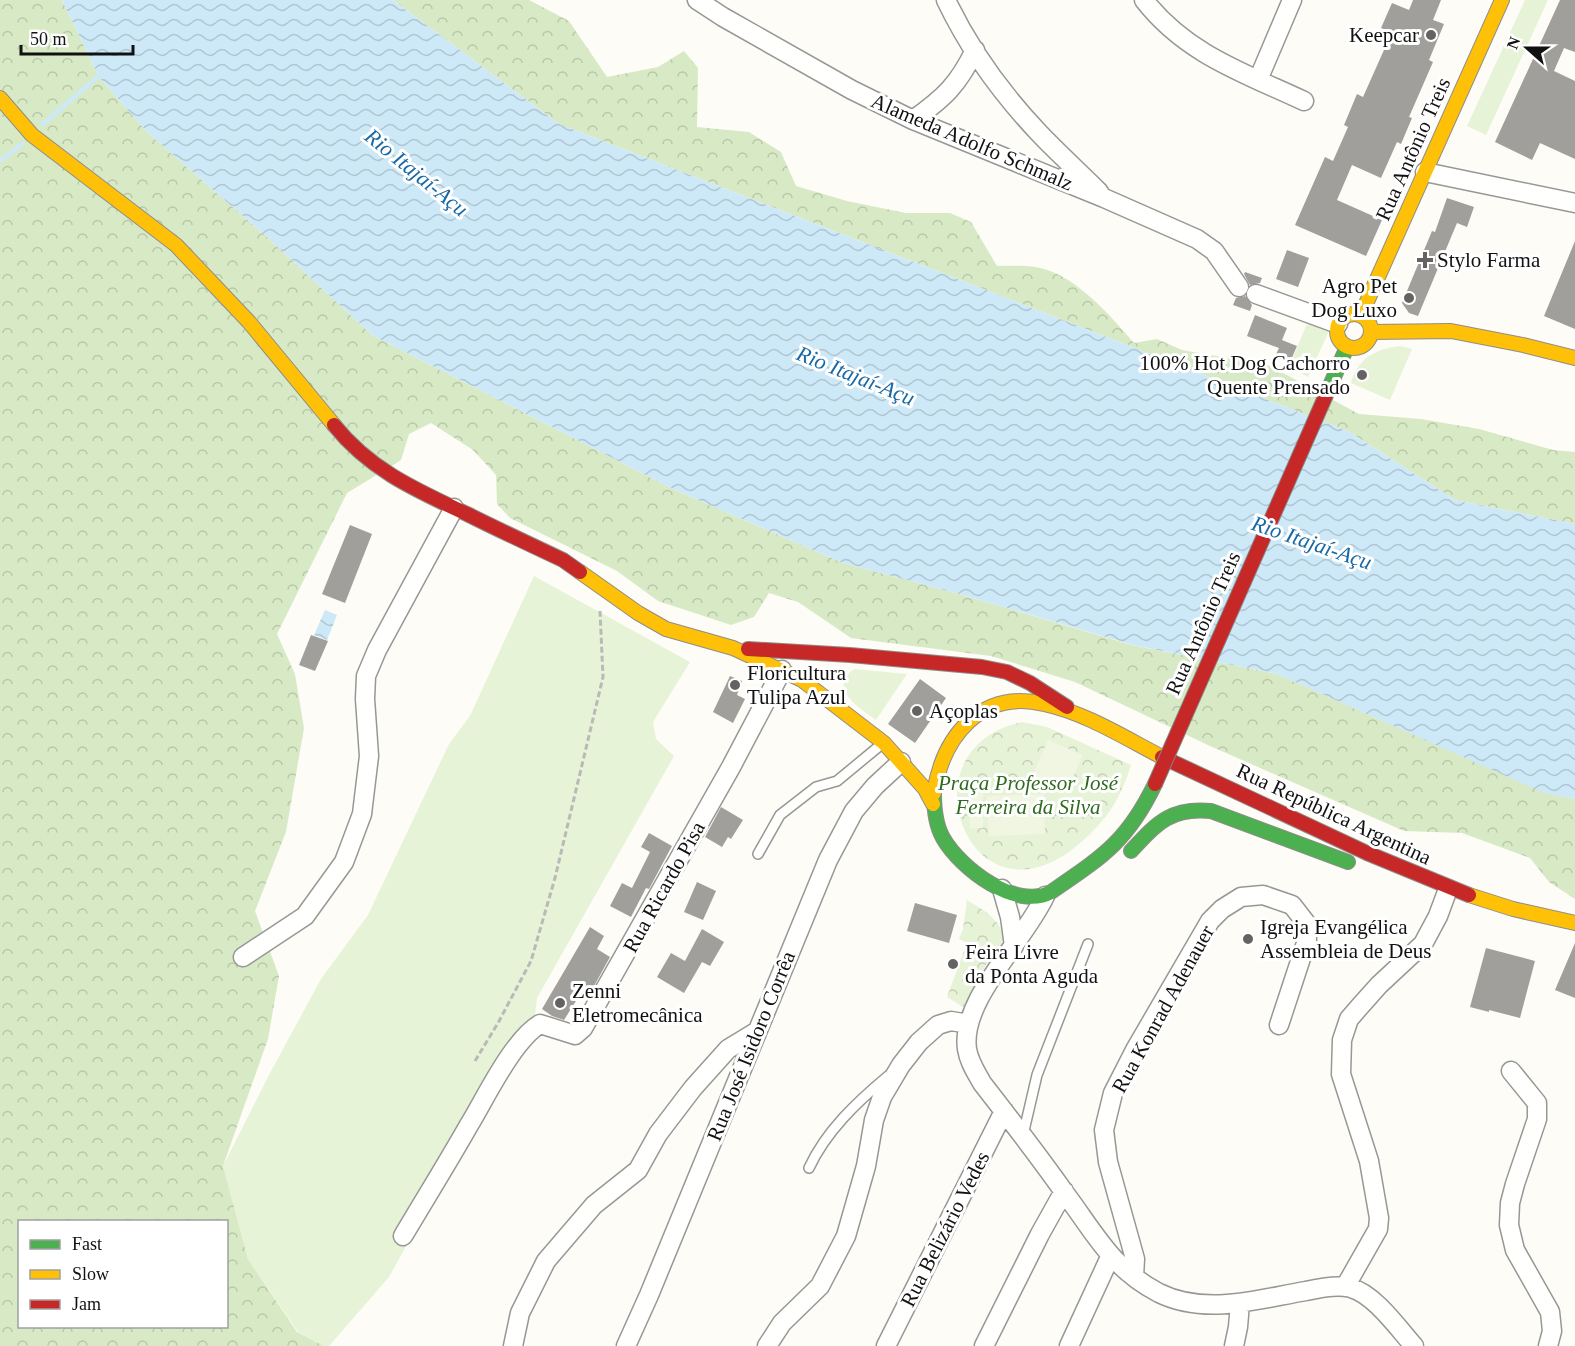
<svg xmlns="http://www.w3.org/2000/svg" width="1575" height="1346" font-family="'Times New Roman',serif">
<style>
.grass{fill:#e7f3d7}
.forest{fill:url(#forest-crowns);fill-rule:evenodd}
.park{fill:url(#park-crowns)}
.pitch{fill:#f0f6e1}
.water{fill:url(#water-waves)}
.lines{fill:none;stroke-linecap:round;stroke-linejoin:round}
.stream{stroke:#cde8f7;stroke-width:4.5}
.building{fill:#a19f9c}
.lane-casing{stroke:#979795;stroke-width:12}
.street-casing{stroke:#979795;stroke-width:21}
.fast-casing{stroke:#8e8d8b;stroke-width:16}
.slow-casing{stroke:#8e8d8b;stroke-width:16}
.jam-casing{stroke:#8e8d8b;stroke-width:16}
.path{stroke:#b9b9b8;stroke-width:3;stroke-dasharray:6 3;stroke-linecap:butt}
.lane{stroke:#fffffe;stroke-width:9}
.street{stroke:#fffffe;stroke-width:18}
.fast{stroke:#4caf50;stroke-width:14}
.slow{stroke:#ffc107;stroke-width:14}
.jam{stroke:#c62828;stroke-width:14}
.jam-bridge-casing{stroke:#858482;stroke-width:16;stroke-linecap:butt}
.jam-bridge{stroke:#c62828;stroke-width:14}
.poi-dot{fill:#646362;stroke:#fff;stroke-width:2}
.labels{text-anchor:middle;stroke-width:6;stroke-linejoin:round;paint-order:stroke}
.poi-label{font-size:21px;fill:#111;stroke:#fff;text-anchor:start}
.street-label{font-size:21px;fill:#111;stroke:#fff}
.park-label{font-size:21px;font-style:italic;fill:#2f6b1f;stroke:#fff}
.water-label{font-size:22px;font-style:italic;fill:#1768a6;stroke:#fff}
</style>
<defs>
<pattern id="forest-crowns" width="20" height="18" patternUnits="userSpaceOnUse" patternTransform="scale(1.5)"><rect width="20" height="18" fill="#d8eac5"/><path d="M2 6a3 3 0 1 1 6 0M12 15a3 3 0 1 1 6 0" fill="none" stroke="#b8c8a8"/></pattern>
<pattern id="park-crowns" width="20" height="18" patternUnits="userSpaceOnUse" patternTransform="scale(1.5)"><rect width="20" height="18" fill="#e7f3d7"/><path d="M2 6a3 3 0 1 1 6 0M12 15a3 3 0 1 1 6 0" fill="none" stroke="#c5cfb8"/></pattern>
<pattern id="water-waves" width="16" height="10" patternUnits="userSpaceOnUse" patternTransform="scale(1.5)"><rect width="16" height="10" fill="#cde8f7"/><path d="M0 5q4-4 8 0t8 0" fill="none" stroke="#afc6d3"/></pattern>
</defs>
<rect width="100%" height="100%" fill="#fdfcf7"/>
<path class="grass" d="M1525 0H1548L1486 135 1467 126Z
M1309 324 1329 331 1308 377 1289 367 1306 326Z
M1400 346 1412 349 1390 400 1351 383C1358 358 1375 349 1400 346Z
M534 576 690 662 653 722 656 739 674 756 537 998 535 1015 389 1277 329 1346H324L298 1332 248 1259 223 1166 270 1073 321 979 368 915 449 744 470 716Z
M854 669 907 674 876 720C860 708 827 689 854 669Z"/>
<path class="forest" d="M0 0H62L99 77 147 132 268 238 372 335 673 489 843 563 963 595 1132 645 1277 674 1544 792 1575 799V899L1549 882 1530 858 1462 833 1404 831 1210 746 1075 682 991 656 851 638 798 602 769 593 754 617 731 625 658 601 617 571 510 518 497 504 496 475 473 450 431 423 409 434 401 460 347 493 277 634 295 674 304 728 286 832 255 911 279 976 268 1039 223 1166 248 1259 297 1332 324 1346H0ZM20 1222H226V1326H20Z
M393 0H529L569 21 607 77 658 67 684 51 698 68 697 127 749 132 781 152 796 186 847 201 906 213H950L971 222 997 266C1011 266 1026 265 1040 268 1075 275 1111 316 1134 343L1157 339 1182 350 1268 365 1359 414 1421 419 1479 429 1553 450 1575 452V524L1455 500 1348 431 559 124Z"/>
<path class="park" d="M1022 722 1047 727 1131 765C1120 800 1107 820 1079 844 971 937 898 748 1022 722Z
M967 900C983 910 1004 920 1004 943 1004 950 998 959 995 966L987 963 963 1007 947 997 967 943 959 939 963 929Z"/>
<path class="pitch" d="M1048 740 1083 755 1066 792 1032 777Z
M983 793V828L970 829V794Z
M1044 794 1045 834 989 836 987 796Z"/>
<path class="water" d="M62 0H393L559 124 1348 431 1455 500 1575 524V799L1544 793 1277 674 1133 645 963 595 843 563 673 489 372 335 268 238 147 132 99 77Z
M325 610 337 615 327 640 314 635Z"/>
<g class="lines">
<path class="stream" d="M43 124 102 73
M0 161 22 144"/>
</g>
<path class="building" d="M1413 0H1441L1433 20 1444 24 1429 60 1433 62 1409 117 1412 118 1401 144 1397 142 1381 178 1352 165 1337 200 1382 220 1366 256 1295 225 1325 157 1333 161 1348 127 1344 125 1357 94 1363 97 1392 32 1381 28 1392 3 1409 10Z
M1560 0H1575V52L1564 48 1554 71 1575 81V159L1540 143 1532 160 1495 142Z
M1447 198 1474 207 1467 227 1457 223 1418 316 1409 313 1402 303 1432 231 1435 232Z
M1575 241V329L1544 316Z
M1287 250 1309 258 1298 287 1276 279Z
M1245 272 1262 278 1260 283 1250 285 1244 274Z
M1245 296 1252 305 1250 311 1233 305 1236 298Z
M1255 315 1287 328 1282 340 1297 346 1291 360 1276 354 1279 348 1247 336Z
M350 525 372 534 345 603 322 594Z
M311 635 328 641 315 671 299 665Z
M730 676 742 681 737 695 745 699 733 723 713 712Z
M920 679 946 698 915 743 888 724Z
M721 807 743 820 731 839 728 837 722 847 705 837Z
M649 833 672 846 649 889 646 888 631 917 610 906 622 883 632 888 650 852 641 847Z
M697 882 716 891 703 920 684 912Z
M915 903 957 915 949 943 907 931Z
M590 927 604 936 597 949 610 957 588 997 581 993 564 1020 552 1016 542 1009Z
M702 929 724 942 710 966 702 962 684 993 657 977 671 953 685 961Z
M1575 943V998L1555 990Z
M1486 948 1535 961 1520 1018 1489 1010V1012L1470 1007Z"/>
<g class="lines">
<defs>
<path id="lane" d="M758 854 780 815 816 787 837 781 883 743
M1023 1135 1037 1075 1088 944
M809 1168C826 1131 857 1102 888 1076"/>
<path id="street" d="M697 0 723 17 852 90 913 120 1104 198 1197 239 1214 251 1239 287
M946 0C969 48 1003 95 1039 133 1058 153 1079 172 1099 192
M1144 0C1186 54 1244 73 1304 101
M1258 80 1292 0
M913 120C944 98 958 85 975 50
M1425 172 1575 203
M1256 294 1338 324
M1002 889 1010 917 1014 946
M1045 896C1025 940 960 1000 967 1049 969 1062 976 1072 982 1083 1010 1119 1038 1155 1064 1192 1095 1233 1111 1268 1159 1293 1206 1316 1258 1299 1306 1291 1319 1288 1338 1284 1351 1288 1374 1294 1398 1328 1414 1346
M243 957 305 916 344 862 362 814 369 756 365 699 366 676 377 650 454 508
M1511 1071 1537 1103V1119L1515 1184 1510 1203 1509 1225 1515 1250 1550 1312 1552 1331 1548 1346
M403 1236C425 1199 448 1162 469 1125 486 1097 513 1040 540 1024L575 1035 583 1028 731 767 782 670
M1134 1277 1135 1259 1108 1162 1104 1130 1113 1093 1135 1050 1210 921 1222 909 1241 897 1263 895 1292 905 1306 923 1307 940 1279 1025
M1345 1287 1378 1229 1379 1218 1369 1161 1341 1074 1342 1040 1349 1019 1362 1004 1379 985 1423 944 1438 916 1448 889
M513 1346 520 1313 546 1261 594 1205 638 1170 658 1134 693 1088 728 1049 756 1032
M626 1346 649 1295 828 860 854 811 875 786 901 762
M767 1346 782 1323 820 1286 846 1236 866 1166 874 1120 882 1097 901 1065 919 1042 938 1025 951 1021 969 1024
M886 1346 1004 1111
M984 1346 1040 1234 1064 1191
M1069 1346 1110 1257
M1234 1346 1238 1327 1240 1303"/>
<path id="fast" d="M1326 395 1347 347
M934 793C934 808 935 824 943 838 960 868 1016 911 1051 892 1102 857 1127 842 1155 784
M1131 851C1157 823 1171 807 1211 811L1348 862"/>
<path id="slow" d="M0 98 32 135 176 245 249 322 334 425
M1337 331a17 17 0 1 1 34 0a17 17 0 1 1-34 0Z
M1361 315 1502 0
M1372 332 1451 331 1523 345 1575 358
M580 572 638 613 666 629 733 648 802 680 884 743 925 789 933 804
M934 793C943 736 981 689 1044 704 1086 713 1125 738 1162 757
M1469 895 1513 909 1575 923"/>
<path id="jam" d="M334 425C370 470 416 490 467 514 499 530 531 545 563 560L580 572
M748 649 850 655 982 667 1007 672 1030 683 1067 707
M1162 757 1367 853 1469 895"/>
</defs>
<use href="#lane" class="lane-casing"/>
<use href="#street" class="street-casing"/>
<use href="#fast" class="fast-casing"/>
<use href="#slow" class="slow-casing"/>
<use href="#jam" class="jam-casing"/>
<path class="path" d="M475 1061 498 1023 531 961 555 878 603 677 600 611"/>
<use href="#lane" class="lane"/>
<use href="#street" class="street"/>
<use href="#fast" class="fast"/>
<use href="#slow" class="slow"/>
<use href="#jam" class="jam"/>
<defs>
<path id="jam-bridge" d="M1155 784 1326 395"/>
</defs>
<use href="#jam-bridge" class="jam-bridge-casing"/>
<use href="#jam-bridge" class="jam-bridge"/>
</g>
<g class="poi-dot">
<circle cx="1431" cy="35" r="6"/>
<path d="M1422 251h6v6h6v6h-6v6h-6v-6h-6v-6h6z"/>
<circle cx="1409" cy="298" r="6"/>
<circle cx="1362" cy="375" r="6"/>
<circle cx="735" cy="685" r="6"/>
<circle cx="917" cy="711" r="6"/>
<circle cx="1248" cy="939" r="6"/>
<circle cx="953" cy="964" r="6"/>
<circle cx="560" cy="1003" r="6"/>
</g>
<g class="labels">
<g class="poi-label">
<text x="1419" y="42" text-anchor="end">Keepcar</text>
<text x="1437" y="267">Stylo Farma</text>
<text x="1397" y="293" text-anchor="end">Agro Pet<tspan x="1397" dy="24">Dog Luxo</tspan></text>
<text x="1350" y="370" text-anchor="end">100% Hot Dog Cachorro<tspan x="1350" dy="24">Quente Prensado</tspan></text>
<text x="747" y="680">Floricultura<tspan x="747" dy="24">Tulipa Azul</tspan></text>
<text x="929" y="718">Açoplas</text>
<text x="1260" y="934">Igreja Evangélica<tspan x="1260" dy="24">Assembleia de Deus</tspan></text>
<text x="965" y="959">Feira Livre<tspan x="965" dy="24">da Ponta Aguda</tspan></text>
<text x="572" y="998">Zenni<tspan x="572" dy="24">Eletromecânica</tspan></text>
</g>
<g class="street-label">
<text transform="translate(972 142) rotate(23)" y="7">Alameda Adolfo Schmalz</text>
<text transform="translate(1413 149) rotate(-66)" y="7">Rua Antônio Treis</text>
<text transform="translate(1203 623) rotate(-66)" y="7">Rua Antônio Treis</text>
<text transform="translate(1334 814) rotate(25)" y="7">Rua República Argentina</text>
<text transform="translate(664 887) rotate(-61)" y="7">Rua Ricardo Pisa</text>
<text transform="translate(1163 1009) rotate(-61)" y="7">Rua Konrad Adenauer</text>
<text transform="translate(751 1046) rotate(-68)" y="7">Rua José Isidoro Corrêa</text>
<text transform="translate(945 1229) rotate(-63)" y="7">Rua Belizário Vedes</text>
</g>
<g class="park-label">
<text x="1028" y="790">Praça Professor José<tspan x="1028" dy="24">Ferreira da Silva</tspan></text>
</g>
<g class="water-label">
<text transform="translate(417 172) rotate(39)" y="8">Rio Itajaí-Açu</text>
<text transform="translate(856 375) rotate(22)" y="8">Rio Itajaí-Açu</text>
<text transform="translate(1312 542) rotate(19)" y="8">Rio Itajaí-Açu</text>
</g>
</g>
<rect x="18" y="1220" width="210" height="108" fill="#ffffff" stroke="#a0a0a0" stroke-width="1.5"/>
<rect x="30" y="1240" width="30" height="9" fill="#4caf50" stroke="#a0a0a0" stroke-width="1.5"/>
<text x="72" y="1250" font-size="18" fill="#111111">Fast</text>
<rect x="30" y="1270" width="30" height="9" fill="#ffc107" stroke="#a0a0a0" stroke-width="1.5"/>
<text x="72" y="1280" font-size="18" fill="#111111">Slow</text>
<rect x="30" y="1300" width="30" height="9" fill="#c62828" stroke="#a0a0a0" stroke-width="1.5"/>
<text x="72" y="1310" font-size="18" fill="#111111">Jam</text>
<g transform="translate(1527 48) rotate(291)" stroke="#ffffff" stroke-width="4.5" paint-order="stroke">
<path d="M0-4.5L10 22L0 15L-10 22Z" fill="#111111"/>
<text y="-9" font-size="16" font-weight="bold" text-anchor="middle" fill="#111111">N</text>
</g>
<path d="M21 45v9h112v-9" fill="none" stroke="#111111" stroke-width="3"/>
<text x="30" y="45" font-size="18" fill="#111111" stroke="#ffffff" stroke-width="4.5" paint-order="stroke">50 m</text>
</svg>
